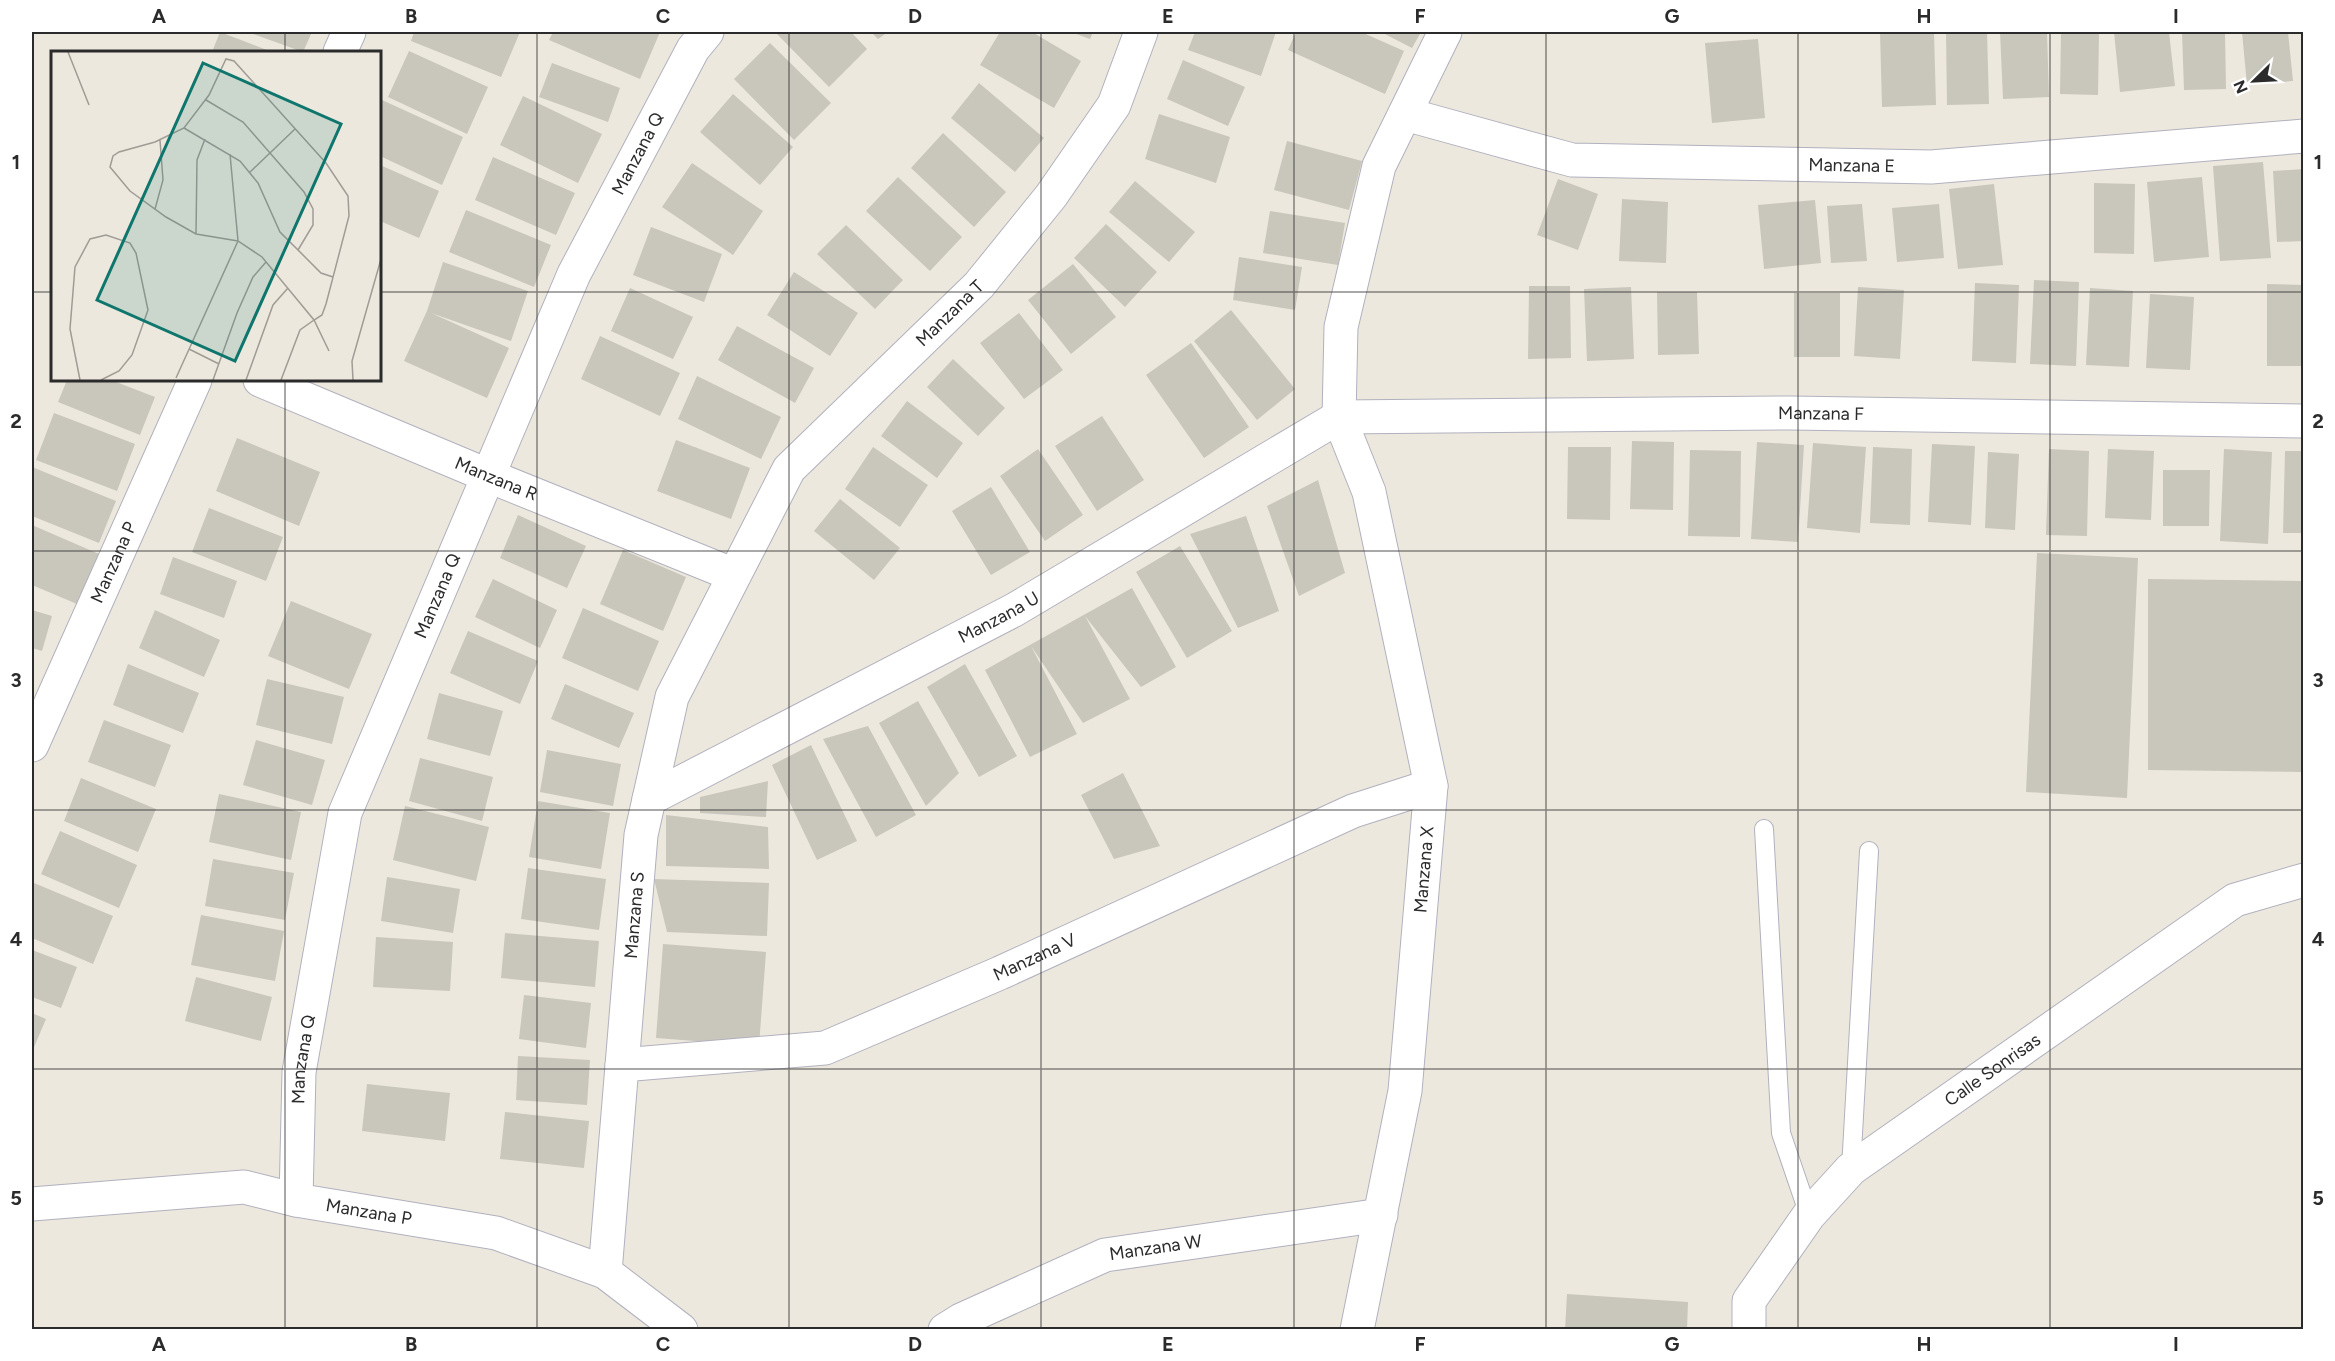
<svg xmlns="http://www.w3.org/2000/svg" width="2335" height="1361" font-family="Figtree,sans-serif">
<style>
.building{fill:#c9c6bb}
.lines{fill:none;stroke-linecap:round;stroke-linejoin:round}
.lane-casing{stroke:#b1b1bf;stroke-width:20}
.street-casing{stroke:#b1b1bf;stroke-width:35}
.lane{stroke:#fff;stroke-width:18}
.street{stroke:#fff;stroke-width:33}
.grid{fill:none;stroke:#2b2b2b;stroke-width:1.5;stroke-opacity:0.55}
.labels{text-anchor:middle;stroke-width:4.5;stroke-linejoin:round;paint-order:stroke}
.street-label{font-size:18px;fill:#2b2b2b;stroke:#fff}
.inset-road{fill:none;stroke:#9f9c96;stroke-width:1.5}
.view{fill:#0f766e;fill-opacity:0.15;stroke:#0f766e;stroke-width:3}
.inset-edge{fill:none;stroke:#2b2b2b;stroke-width:3}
.neatline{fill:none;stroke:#2b2b2b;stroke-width:2}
.grid-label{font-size:20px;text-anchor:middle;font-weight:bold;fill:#2b2b2b}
</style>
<rect width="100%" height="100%" fill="#ede8dd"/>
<path class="building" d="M220 32 272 52H212Z
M248 32H312L303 52Z
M414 32H520L501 77 411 41Z
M553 32H660L640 79 549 40Z
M775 32H851L867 49 829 87Z
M871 32H888L878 39Z
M1000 32H1032L1081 61 1054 108 980 65Z
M1071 32H1093L1090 39Z
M1195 32H1276L1261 76 1188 50Z
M1296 32H1361L1404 51 1385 94 1288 50Z
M1381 32H1421L1412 48Z
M1880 32H1934L1936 105 1882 107Z
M1946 32H1987L1989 104 1947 105Z
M2000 32H2047L2049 97 2003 99Z
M2061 32H2099L2098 95 2060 94Z
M2114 32H2169L2175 86 2120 92Z
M2182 32H2225L2226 89 2184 90Z
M2242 32H2288L2293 81 2247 85Z
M1758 39 1765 118 1712 123 1705 43Z
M770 43 831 103 794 140 734 79Z
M409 51 488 87 467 134 388 97Z
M1183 60 1245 87 1228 126 1167 99Z
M552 63 620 88 608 122 539 97Z
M979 83 1044 138 1015 172 951 118Z
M733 94 793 147 760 185 700 132Z
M523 96 602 134 578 183 500 145Z
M382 100 463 137 442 185 380 156V105Z
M1159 114 1230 137 1216 183 1145 159Z
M943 133 1006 192 974 227 911 168Z
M1287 141 1362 161 1349 210 1274 190Z
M493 157 575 193 556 235 475 200Z
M2263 162 2271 258 2220 261 2213 166Z
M692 163 763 211 733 255 662 207Z
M380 165 439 191 419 238 380 221Z
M2304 169V241L2277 242 2273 171Z
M898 177 962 237 930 271 866 211Z
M2202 177 2209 257 2154 262 2147 182Z
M1558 179 1598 194 1578 250 1537 235Z
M1135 181 1195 232 1169 262 1109 212Z
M2094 183 2135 184 2134 254 2094 253Z
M1994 184 2003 265 1958 269 1949 189Z
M1622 199 1668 202 1666 263 1619 261Z
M1815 200 1821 263 1764 269 1758 205Z
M1862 204 1867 261 1831 263 1827 206Z
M1939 204 1944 258 1897 262 1892 208Z
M466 210 551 245 534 287 449 252Z
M1270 211 1345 223 1338 265 1263 253Z
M1106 224 1157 272 1125 307 1074 258Z
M846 225 903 280 875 309 817 254Z
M651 227 722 254 704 302 633 275Z
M1239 257 1302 267 1295 310 1233 300Z
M443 262 528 291 511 341 431 313 509 348 487 398 404 361 427 311Z
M1073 264 1116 317 1071 354 1028 300Z
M794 272 858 313 830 356 767 315Z
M2034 280 2079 282 2076 366 2030 364Z
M1975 283 2019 285 2016 363 1972 361Z
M2267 284 2304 285V366H2267Z
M1529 286H1570L1571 358 1528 359Z
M1631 287 1634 359 1587 361 1584 289Z
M1858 287 1904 290 1900 359 1854 356Z
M630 288 693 317 673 359 611 331Z
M2090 288 2133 291 2129 367 2086 365Z
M1657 292H1697L1699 354 1658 355Z
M1794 293H1840V357H1794Z
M2150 294 2194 297 2190 370 2146 368Z
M1231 310 1295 389 1257 420 1194 341Z
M1019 313 1063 370 1024 399 980 343Z
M737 326 814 368 795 403 718 360Z
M600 336 680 373 660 416 581 379Z
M1191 343 1249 427 1204 458 1146 375Z
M953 359 1005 408 978 436 927 387Z
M697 376 781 417 761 459 678 419Z
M67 380H111L155 397 140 435 58 402Z
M907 401 963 443 937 478 881 436Z
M54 413 135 444 117 491 36 460Z
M1102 416 1144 480 1097 511 1055 446Z
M237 438 320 472 299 526 216 491Z
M676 440 750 468 731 519 657 491Z
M1632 441 1674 442 1673 510 1630 509Z
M1757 442 1804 445 1798 542 1751 539Z
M1813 443 1866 447 1860 533 1807 528Z
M1932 444 1975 446 1971 525 1928 522Z
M873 447 928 485 900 527 845 489Z
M1568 447H1611L1610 520 1567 519Z
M1873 447 1912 449 1910 525 1870 523Z
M1038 449 1083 515 1045 541 1000 476Z
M2049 449 2089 451 2087 536 2046 535Z
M2108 449 2154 451 2151 520 2105 518Z
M2224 449 2272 452 2268 544 2220 541Z
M1690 450 1741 451 1740 537 1688 536Z
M2285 451H2304V533H2283Z
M1988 452 2019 454 2015 530 1985 528Z
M32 467 116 501 99 543 32 516Z
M2163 470H2210L2209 526H2163Z
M1318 480 1345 573 1299 596 1267 506Z
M991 487 1030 552 991 575 952 511Z
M840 499 900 548 874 580 814 531Z
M209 508 283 537 266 581 192 552Z
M518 515 586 546 567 588 500 558Z
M1246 516 1279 611 1238 628 1190 534Z
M32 525 99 554 77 604 32 585Z
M1180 546 1232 631 1187 658 1136 572Z
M623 550 686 577 663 631 600 604Z
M2037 553 2138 558 2127 798 2026 792Z
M173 557 237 581 224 618 160 594Z
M493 579 557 610 540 648 475 617Z
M2148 579 2302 581V772L2148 770Z
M1132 588 1176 667 1141 687 1085 616 1130 699 1083 723 1031 646 1077 734 1030 757 985 670Z
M291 601 372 634 349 689 268 656Z
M583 608 659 641 638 691 562 658Z
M32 610 52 616 42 651 32 648Z
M155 610 220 640 204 677 139 648Z
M468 631 538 661 520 704 450 673Z
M128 664 199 693 183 733 113 705Z
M965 664 1017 756 979 777 927 687Z
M267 679 344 697 332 744 256 725Z
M565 684 634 713 619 748 551 719Z
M439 693 503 711 490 756 427 739Z
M918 701 959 773 926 806 879 723Z
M104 720 171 745 155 787 88 762Z
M868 726 916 815 876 837 823 739Z
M256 740 325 760 312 805 243 785Z
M811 745 857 841 817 860 772 765Z
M547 750 621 764 613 806 540 792Z
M420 758 493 777 482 821 409 801Z
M1123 773 1160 846 1114 859 1081 795Z
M81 778 156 809 138 852 64 821Z
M768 781 766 817 700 813V797Z
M219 794 301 812 291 860 209 842Z
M538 801 610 813 601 869 529 857Z
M405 806 489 827 476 881 393 860Z
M666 815 768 827 769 869 666 866Z
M60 831 137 865 119 908 41 874Z
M213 859 294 873 285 920 205 906Z
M528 868 606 879 599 930 521 919Z
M387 877 460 889 453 933 381 921Z
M654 879 769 883 767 936 667 932Z
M34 883 113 916 93 964 32 938V888Z
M201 915 284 931 275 981 191 965Z
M505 933 599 941 595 987 501 978Z
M376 937 453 942 450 991 373 987Z
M663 944 766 952 759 1046 656 1038Z
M32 950 77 967 61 1008 32 997Z
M196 977 272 997 261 1041 185 1021Z
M524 995 591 1003 586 1048 519 1039Z
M32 1013 46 1019 32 1052Z
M518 1056 590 1060 587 1105 516 1100Z
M367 1084 450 1093 445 1141 362 1131Z
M505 1112 589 1121 584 1168 500 1159Z
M1567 1294 1688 1302 1687 1330H1565Z"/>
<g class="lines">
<defs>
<path id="lane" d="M1764 829 1781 1133 1809 1215
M1851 1169 1869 851"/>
<g id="street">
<path d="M340 52 349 32"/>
<path id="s1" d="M1405 114 1572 160 1931 167 2304 136"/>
<path id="s2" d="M260 380 489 476 734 575"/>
<path id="s3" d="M1339 417 1791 413 2304 421"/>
<path id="s4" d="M32 745 195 380"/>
<path id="s5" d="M649 799 1014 610 1339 417"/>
<path id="s6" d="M622 1065 825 1048 1000 973 1353 811 1431 786"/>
<path id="s7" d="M296 1200 299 1072 345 813 574 274 693 49 707 32"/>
<path id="s8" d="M32 1204 244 1187 296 1200 496 1233 605 1272 681 1330"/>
<path id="s9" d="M605 1272 641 835 672 697 789 469 979 285 1051 196 1114 105 1141 32"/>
<path id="s10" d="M945 1330 961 1320 1105 1255 1381 1215"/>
<path id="s11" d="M1357 1330 1405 1091 1431 786 1369 492 1339 417 1341 327 1379 166 1445 32"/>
<path id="s12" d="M1749 1330V1301L1809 1215 1851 1169 2235 900 2304 880"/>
</g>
</defs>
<use href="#lane" class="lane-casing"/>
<use href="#street" class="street-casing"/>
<use href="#lane" class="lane"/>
<use href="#street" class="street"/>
</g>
<path class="grid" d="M285 32V52M537 32V1330M789 32V1330M1041 32V1330M1294 32V1330M1546 32V1330M1798 32V1330M2050 32V1330M32 292H52M380 292H2304M285 380V1330M32 551H2304M32 810H2304M32 1069H2304"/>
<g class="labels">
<g class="street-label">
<text dy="6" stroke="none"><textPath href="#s7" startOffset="1113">Manzana Q</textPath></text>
<text dy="6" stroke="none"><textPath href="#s1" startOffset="453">Manzana E</textPath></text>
<text dy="6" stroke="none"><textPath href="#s9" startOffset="1060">Manzana T</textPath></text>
<text dy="6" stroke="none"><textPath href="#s3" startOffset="482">Manzana F</textPath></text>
<text dy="6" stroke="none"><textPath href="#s2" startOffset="256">Manzana R</textPath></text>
<text dy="6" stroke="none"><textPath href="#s4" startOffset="200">Manzana P</textPath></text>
<text dy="6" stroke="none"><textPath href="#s7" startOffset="627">Manzana Q</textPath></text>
<text dy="6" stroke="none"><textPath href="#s5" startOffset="394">Manzana U</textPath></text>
<text dy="6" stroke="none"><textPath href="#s11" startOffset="466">Manzana X</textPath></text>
<text dy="6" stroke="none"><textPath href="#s9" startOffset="358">Manzana S</textPath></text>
<text dy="6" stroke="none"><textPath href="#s6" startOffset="432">Manzana V</textPath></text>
<text dy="6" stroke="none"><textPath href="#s7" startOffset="141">Manzana Q</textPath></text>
<text dy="6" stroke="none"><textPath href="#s12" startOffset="369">Calle Sonrisas</textPath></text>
<text dy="6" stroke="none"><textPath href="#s8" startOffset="340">Manzana P</textPath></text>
<text dy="6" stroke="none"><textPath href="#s10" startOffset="228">Manzana W</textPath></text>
</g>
</g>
<g transform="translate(51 51)">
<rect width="330" height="330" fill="#ede8dd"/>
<path class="inset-road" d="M17 1 38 54M155 49 192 71 253 141 262 158V174L247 199M133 77 189 110 207 132 229 181 270 222 282 226M179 103 187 190M198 122 244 78M104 158 112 129 109 89M145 183 146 109 154 88M138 298 168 313M125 327 187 190M29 329 19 278 24 216 39 188 55 184 79 192 85 202 97 259 81 304 68 320 50 329M162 329 186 262 202 226 215 211M195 329 222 254 237 237M230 329 249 279 263 269 271 264 275 253 298 165 297 145 275 112 183 10 175 8 158 44 133 77 104 91 68 101 62 105 59 116 79 140 115 166 145 183 187 190 211 206 263 269 278 300M302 329 301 310 330 208"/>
<path class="view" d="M152 12 290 73 184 310 46 249Z"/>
<rect width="330" height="330" class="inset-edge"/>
</g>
<rect width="2335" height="1361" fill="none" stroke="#ffffff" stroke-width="66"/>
<g transform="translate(2254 81) rotate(246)" stroke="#ffffff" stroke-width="4.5" paint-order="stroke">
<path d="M0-4.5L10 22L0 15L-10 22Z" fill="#2b2b2b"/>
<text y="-9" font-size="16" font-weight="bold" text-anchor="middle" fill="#2b2b2b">N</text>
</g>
<rect x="33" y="33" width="2269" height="1295" class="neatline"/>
<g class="grid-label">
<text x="159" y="23">A</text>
<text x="411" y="23">B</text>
<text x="663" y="23">C</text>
<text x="915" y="23">D</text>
<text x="1168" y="23">E</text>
<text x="1420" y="23">F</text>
<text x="1672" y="23">G</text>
<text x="1924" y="23">H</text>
<text x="2176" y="23">I</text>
<text x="16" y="169">1</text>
<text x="2318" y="169">1</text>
<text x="16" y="428">2</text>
<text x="2318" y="428">2</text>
<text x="16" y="687">3</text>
<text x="2318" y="687">3</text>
<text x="16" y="946">4</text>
<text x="2318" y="946">4</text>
<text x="16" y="1205">5</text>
<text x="2318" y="1205">5</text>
<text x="159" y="1351">A</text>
<text x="411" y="1351">B</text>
<text x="663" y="1351">C</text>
<text x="915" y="1351">D</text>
<text x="1168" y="1351">E</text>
<text x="1420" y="1351">F</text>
<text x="1672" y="1351">G</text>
<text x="1924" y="1351">H</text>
<text x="2176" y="1351">I</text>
</g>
</svg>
